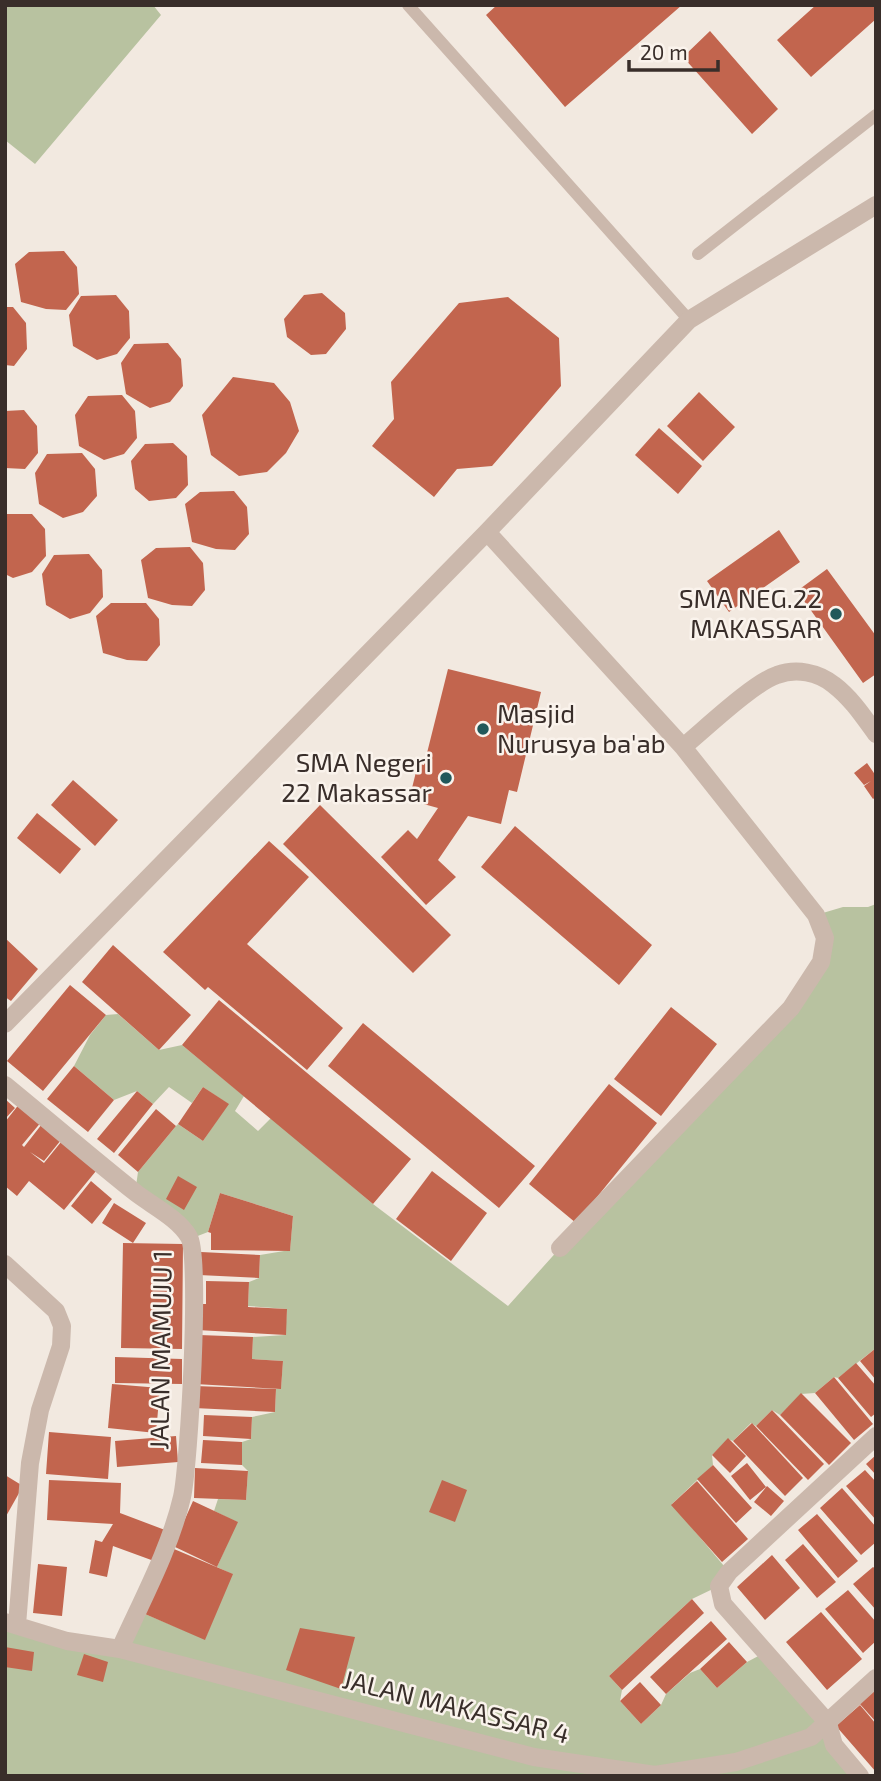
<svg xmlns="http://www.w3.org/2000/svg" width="881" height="1781" font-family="'Exo 2',sans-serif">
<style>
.green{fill:#b8c2a0}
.building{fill:#c2654e}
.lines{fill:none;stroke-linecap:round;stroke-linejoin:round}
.lane{stroke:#cbb8ac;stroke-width:12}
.street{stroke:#cbb8ac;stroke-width:18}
.poi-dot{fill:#21585a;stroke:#faf3ec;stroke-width:2.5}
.labels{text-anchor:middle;stroke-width:5;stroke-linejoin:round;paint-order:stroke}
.poi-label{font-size:26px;fill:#392e2a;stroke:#faf3ec;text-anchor:end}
.street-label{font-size:26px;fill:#392e2a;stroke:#faf3ec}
</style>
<rect width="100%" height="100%" fill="#f2e9e0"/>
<path class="green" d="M5 5H153L161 15 35 164 5 140Z
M876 904V1348L838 1378 834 1377 815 1393 801 1394 780 1415 772 1410 756 1426 751 1423 733 1441 728 1439 712 1455 713 1465 672 1504 729 1572 719 1586 692 1599 609 1676 622 1690 620 1701 641 1724 661 1705 666 1694 690 1673 700 1669 717 1688 747 1662 766 1652 860 1776H5V1622L120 1649 145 1614 205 1639 232 1574 217 1567 237 1522 214 1511 218 1499 246 1500 248 1471 242 1465V1442L251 1439 252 1417 275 1412 276 1389 281 1388 283 1361 252 1359 253 1337 285 1335 287 1309 248 1306 249 1282 259 1278 260 1255 290 1250 293 1216 220 1193 208 1232 190 1239 135 1193 138 1172 176 1126 178 1124 203 1141 228 1104 203 1087 192 1103 169 1087 153 1104 137 1091 114 1100 74 1066 90 1035 106 1015 118 1014 159 1050 182 1045 244 1096 235 1111 258 1131 271 1118 373 1204 508 1306 560 1248 791 1008 822 961 816 915 843 907H868Z"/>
<path class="building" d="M497 5H682L565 107 486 15Z
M816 5H876V19L811 77 777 40Z
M710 31 778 109 752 134 683 57Z
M64 251 77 267 79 294 66 310 46 309 21 302 15 264 29 252Z
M322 293 345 313 346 329 326 354 311 355 287 337 284 319 304 295Z
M116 295 129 311 130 338 117 354 97 360 73 346 69 315 81 296Z
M508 297 559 338 561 386 492 466 457 469 434 497 372 446 394 419 391 382 459 303Z
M5 307H13L26 323 27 349 14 366 5 365Z
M168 343 181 359 183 386 170 402 150 408 126 394 121 363 134 344Z
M233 377 274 383 290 402 299 431 286 453 267 472 239 476 211 455 202 415Z
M699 392 735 427 703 461 667 426Z
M122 395 135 411 137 438 124 454 104 460 79 446 75 415 88 396Z
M24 410 37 426 38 453 25 469 5 468V411Z
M659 428 702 466 678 494 635 455Z
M173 443 187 456 188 485 176 498 149 501 135 489 131 461 145 444Z
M82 453 95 469 97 496 83 512 63 518 39 504 35 473 47 454Z
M234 491 247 507 249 534 235 550 216 549 192 542 185 504 200 492Z
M5 514H32L45 529 46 556 32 572 13 578 5 574Z
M779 530 800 562 729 612 707 581Z
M190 547 203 563 205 590 192 606 172 605 148 598 141 560 156 548Z
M89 554 102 570 103 597 90 613 70 619 46 605 42 574 54 555Z
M827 569 876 636V674L863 683 797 591Z
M111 603H146L159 619 160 645 147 661 127 660 103 653 96 616Z
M448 669 541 692 517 792 509 790 501 824 468 816 438 860 456 877 426 905 381 857 408 830 417 839 438 808 409 800 418 764 424 765Z
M867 763 876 776V797L873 799 864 786 871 781 864 785 854 773Z
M73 780 118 820 95 846 51 805Z
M320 805 451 935 413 973 283 844Z
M37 813 81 849 60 874 17 838Z
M515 826 652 945 619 985 481 867Z
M269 841 309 877 247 944 343 1028 307 1070 208 987 205 990 163 952Z
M5 938 38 969 11 1001 5 997Z
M113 945 191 1015 159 1050 82 982Z
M70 985 106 1015 43 1091 7 1061Z
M219 1000 411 1159 373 1204 182 1045Z
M671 1007 717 1044 661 1116 614 1079Z
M363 1023 535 1166 499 1208 328 1066Z
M74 1066 114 1100 88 1132 47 1099Z
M609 1084 657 1123 576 1223 529 1184Z
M203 1087 229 1104 203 1141 178 1124Z
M137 1091 153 1104 114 1153 97 1139Z
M5 1099 15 1108 5 1119Z
M20 1103 42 1121 22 1145 24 1147 42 1124 61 1140 44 1161 30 1152 44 1163 61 1142 96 1171 64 1210 29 1181 17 1196 5 1186V1122Z
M156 1109 176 1126 138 1172 118 1155Z
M432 1171 487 1213 451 1261 396 1219Z
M178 1176 197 1187 184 1210 166 1199Z
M91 1181 112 1199 92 1224 71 1206Z
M220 1193 293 1216 290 1251 211 1250V1233L208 1232Z
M114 1203 146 1223 133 1243 102 1223Z
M123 1243 183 1244 182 1349 121 1348Z
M201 1252 260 1255 259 1278 199 1275Z
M206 1281 249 1282 248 1307 287 1309 286 1335 197 1330 198 1304H206Z
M199 1335 253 1337 252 1359 283 1361 281 1389 195 1384Z
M876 1348V1380L860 1361Z
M115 1357 182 1359V1384L115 1383Z
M856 1363 876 1386V1413L871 1417 838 1378Z
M834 1377 873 1424 854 1440 815 1393Z
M112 1384 160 1388 156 1433 108 1428Z
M195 1386 276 1389 275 1412 194 1408Z
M801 1393 851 1443 829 1465 780 1415Z
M772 1410 824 1464 808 1480 756 1426Z
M204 1415 252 1417 251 1439 203 1436Z
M752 1423 803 1478 785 1496 733 1441Z
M49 1432 111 1437 108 1479 46 1474Z
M176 1436 178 1462 117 1467 115 1441Z
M728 1438 746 1456 730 1473 712 1455Z
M203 1440 242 1442V1465L201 1463Z
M876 1455V1475L866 1464Z
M747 1463 766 1487 750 1500 731 1476Z
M713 1465 752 1508 736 1523 697 1479Z
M195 1468 248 1471 246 1500 194 1498Z
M865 1470 876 1482V1520L846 1486Z
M5 1475 23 1486 5 1518Z
M49 1480 121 1483 120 1513 165 1530 154 1561 113 1546 107 1577 89 1573 95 1540 102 1542 113 1524 47 1520Z
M442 1480 467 1490 455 1522 429 1512Z
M697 1481 748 1539 722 1562 671 1505Z
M767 1486 784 1501 771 1516 754 1502Z
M842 1488 876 1527V1542L861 1555 820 1508Z
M193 1501 238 1522 217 1567 173 1546Z
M817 1514 858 1561 838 1578 798 1530Z
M803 1544 836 1582 817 1598 785 1560Z
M174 1549 233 1574 205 1640 145 1614Z
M772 1555 800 1588 765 1620 737 1587Z
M38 1564 67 1567 62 1616 33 1613Z
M873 1567 876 1569V1610L853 1584Z
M848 1590 876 1622V1641L863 1653 825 1609Z
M692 1599 704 1613 622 1690 609 1676Z
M821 1612 862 1659 827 1690 786 1642Z
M711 1621 727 1639 666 1694 650 1677Z
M300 1628 355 1637 341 1689 286 1670Z
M729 1642 747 1662 717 1688 700 1669Z
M5 1647 34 1652 32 1671 5 1667Z
M84 1654 108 1662 103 1682 77 1675Z
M640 1682 661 1705 641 1724 620 1701Z
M876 1688V1722L859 1703Z
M860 1705 876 1724V1772L836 1726Z"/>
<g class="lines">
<path class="lane" d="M408 5 689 320
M698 254 876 115"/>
<path class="street" d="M487 532 683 747C705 729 753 683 777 675 796 668 818 672 834 685 851 698 863 716 876 734
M5 1024 487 532 689 320 876 205
M5 1085C49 1121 92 1158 136 1193 153 1206 179 1219 189 1237 201 1258 189 1466 182 1497 170 1549 142 1600 120 1649
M560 1248 791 1008 821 962 825 938 816 915 683 747
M5 1264 56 1311 62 1326 61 1346 40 1410 30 1463 17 1625
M5 1622 67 1641 120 1649 534 1757 655 1775 736 1762 811 1737 876 1678
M860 1776 834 1745 828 1723 723 1604 719 1586 729 1572 876 1436"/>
</g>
<g class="poi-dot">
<circle cx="836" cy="614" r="7"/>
<circle cx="483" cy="729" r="7"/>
<circle cx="446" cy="778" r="7"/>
</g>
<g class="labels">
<g class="poi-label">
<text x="822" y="608">SMA NEG.22<tspan x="822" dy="30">MAKASSAR</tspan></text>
<text x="497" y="723" text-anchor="start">Masjid<tspan x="497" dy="30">Nurusya ba'ab</tspan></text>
<text x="432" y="772">SMA Negeri<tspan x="432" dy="30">22 Makassar</tspan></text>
</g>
<g class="street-label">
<text transform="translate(161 1350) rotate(-89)" y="9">JALAN MAMUJU 1</text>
<text transform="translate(456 1707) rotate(14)" y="9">JALAN MAKASSAR 4</text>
</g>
</g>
<rect width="881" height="1781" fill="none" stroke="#392e2a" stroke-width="14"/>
<path d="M629 60v10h89v-10" fill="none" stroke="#392e2a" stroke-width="3.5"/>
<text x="640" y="60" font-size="21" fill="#392e2a" stroke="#faf3ec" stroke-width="5" paint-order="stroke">20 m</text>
</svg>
